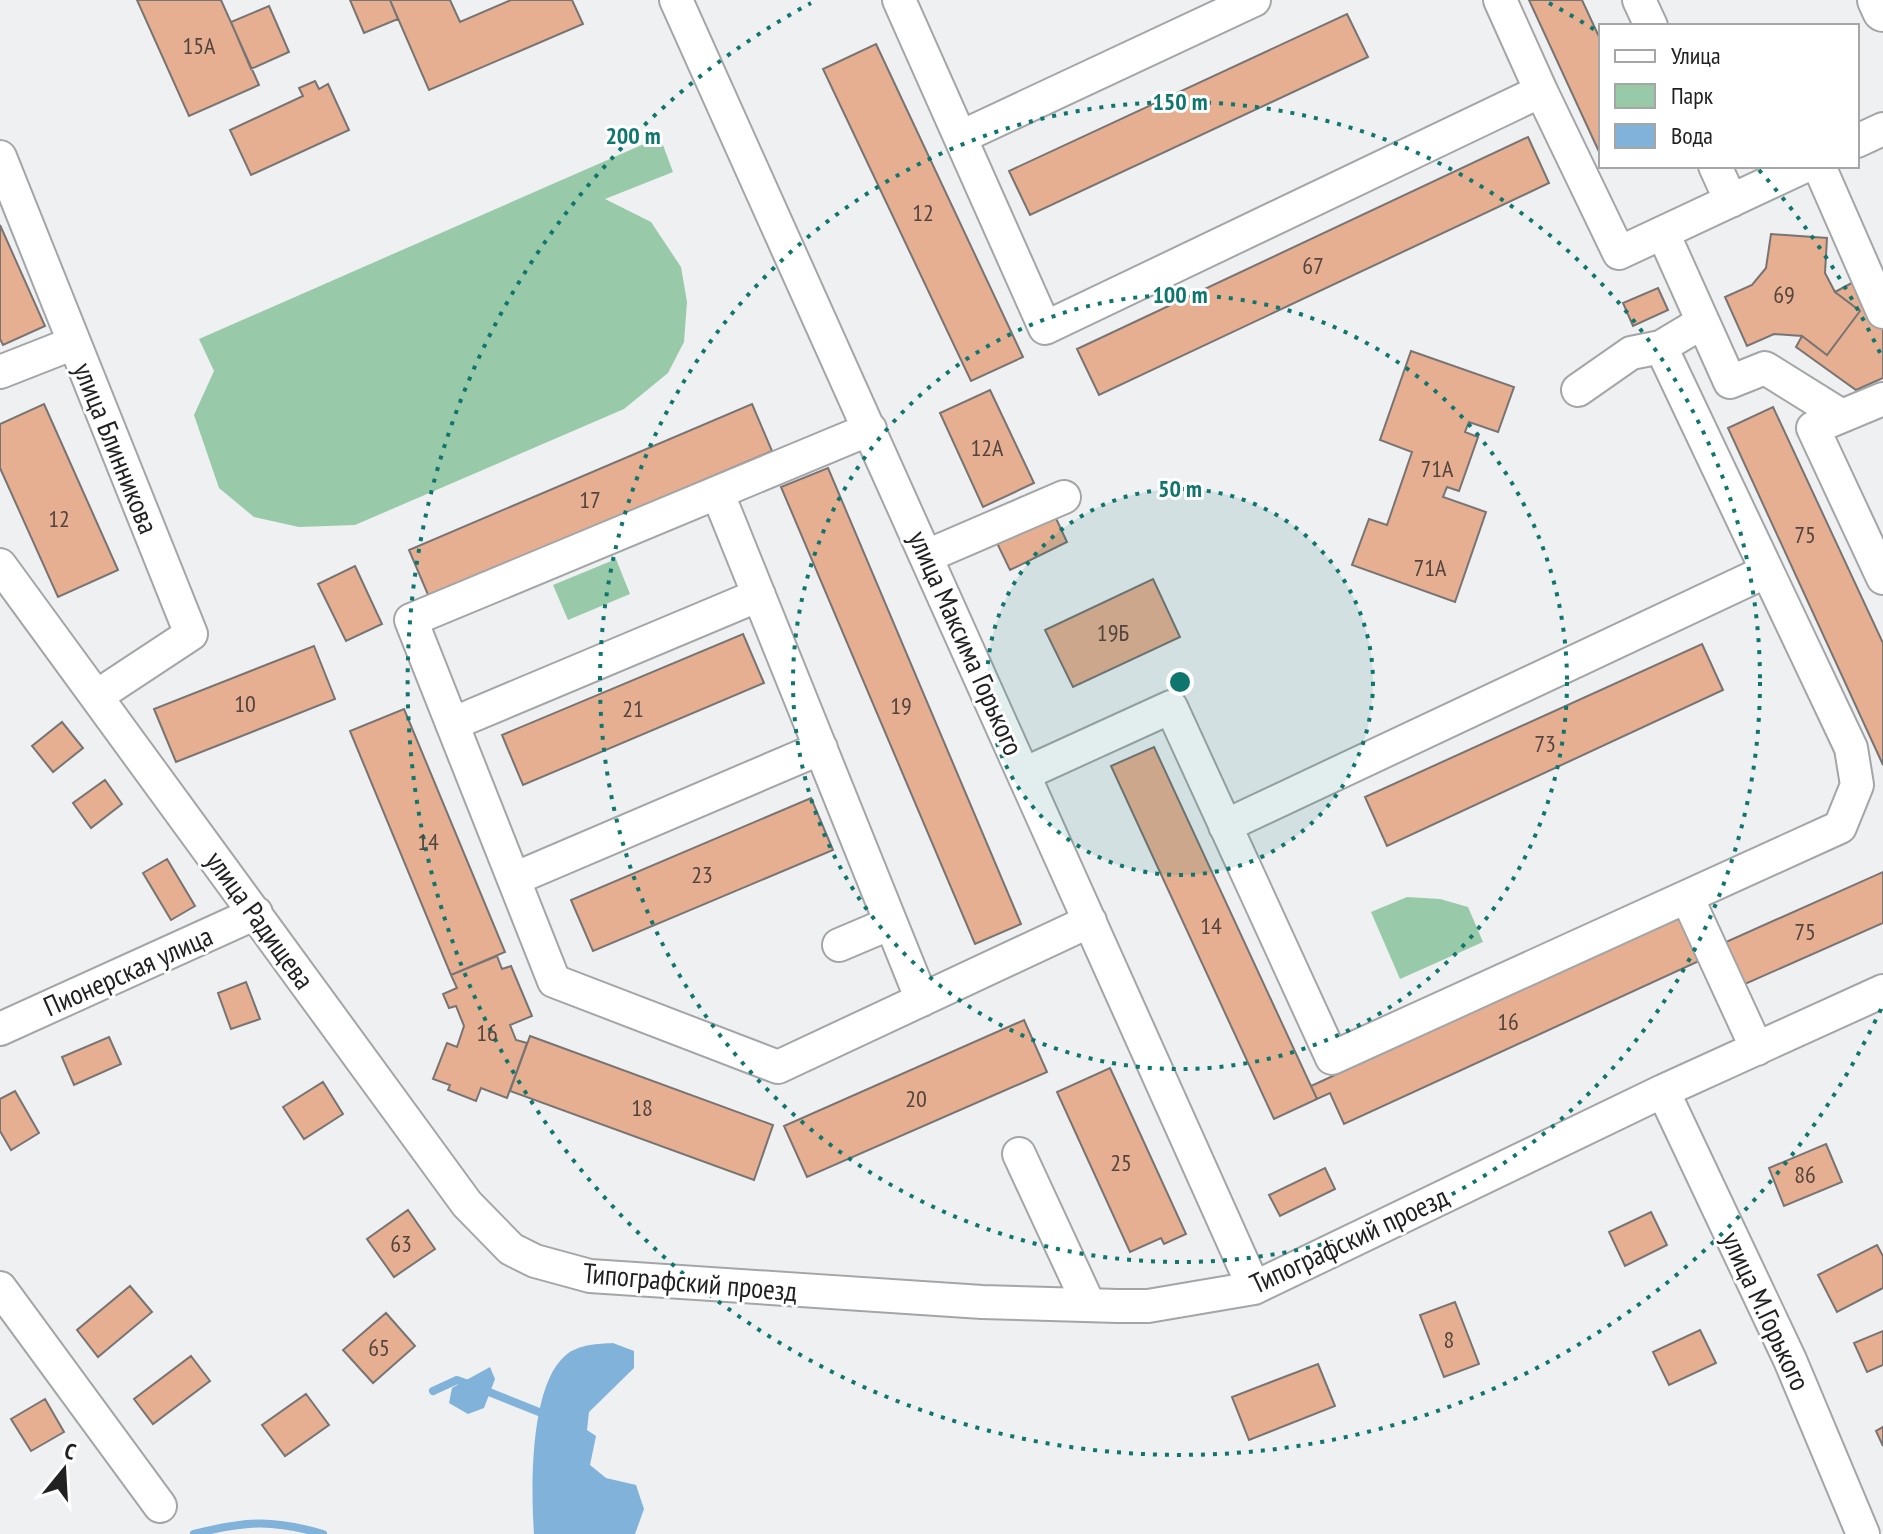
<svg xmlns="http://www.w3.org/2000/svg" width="1883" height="1534" font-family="'PT Sans Narrow',sans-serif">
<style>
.green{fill:#98caa9}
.water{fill:#81b2da}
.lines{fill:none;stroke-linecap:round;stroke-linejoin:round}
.stream{stroke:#81b2da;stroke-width:8}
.building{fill:#e7af91;stroke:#777473;stroke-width:2}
.minor-casing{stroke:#a3a5a7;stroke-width:36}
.major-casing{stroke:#a3a5a7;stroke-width:44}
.minor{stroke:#fff;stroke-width:32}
.major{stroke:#fff;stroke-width:40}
.ring{fill:none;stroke:#0f766e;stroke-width:4;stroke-dasharray:4 8}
.labels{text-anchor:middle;stroke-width:6;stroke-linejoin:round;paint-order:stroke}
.number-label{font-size:24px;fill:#52443e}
.street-label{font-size:28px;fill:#212122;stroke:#fff}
.centre{fill:#0f766e;stroke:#fff;stroke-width:4}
.ring-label{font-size:24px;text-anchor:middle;font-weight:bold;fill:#0f766e;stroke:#fff;stroke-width:6;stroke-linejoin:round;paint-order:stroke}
</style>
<rect width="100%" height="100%" fill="#eef0f2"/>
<path class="green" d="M660 137 673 172 605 199 651 222 681 267 687 302 684 342 668 373 624 409 355 525 299 527 254 517 219 488 194 415 214 371 199 339Z
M616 559 630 594 568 620 553 585Z
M1407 897 1440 899 1468 907 1483 942 1400 979 1371 912Z"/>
<path class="water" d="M613 1343 634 1351V1368L589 1412 587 1430 596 1436 590 1465 606 1478 636 1485 644 1509 635 1534H534C531 1491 529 1385 566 1355 579 1344 598 1344 613 1343Z
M490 1367 495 1379 484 1408 468 1414 449 1403 452 1388Z"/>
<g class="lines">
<path class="stream" d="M484 1390 539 1412
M433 1391 457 1380 468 1384
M194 1534C245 1521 272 1519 323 1534"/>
</g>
<path class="building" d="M137 0H221L259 85 189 116Z
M350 0H390L398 19 364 33Z
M390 0H450L460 22 511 0H572L583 24 429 90Z
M1529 0H1582L1601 41V156Z
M269 6 289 52 251 69 231 22Z
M1347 14 1368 57 1030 215 1009 171Z
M876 44 1023 357 971 381 823 69Z
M315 81 319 89 328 84 349 130 251 175 230 130 303 96 299 88Z
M1528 137 1549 183 1099 395 1077 349Z
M0 225 45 326 3 345 0 339Z
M1771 234 1827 238 1825 273 1835 292 1860 311 1827 355 1802 336 1774 334 1747 346 1725 297 1752 285 1766 268Z
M1861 278 1883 327V378L1856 390 1796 347 1802 336 1827 355 1860 311 1835 292Z
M1658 288 1668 310 1633 326 1623 303Z
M1411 351 1514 387 1498 432 1469 422 1465 432 1478 437 1459 491 1447 487 1443 497 1486 512 1455 602 1352 565 1369 519 1387 525 1412 452 1380 440Z
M990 390 1034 483 983 507 940 413Z
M44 404 118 570 58 597 0 468V424Z
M752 404 772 451 429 597 409 550Z
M1773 407 1883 643V765L1728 428Z
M828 468 1021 924 975 944 781 487Z
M1054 514 1067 542 1010 570 996 541Z
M355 566 382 624 346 641 318 584Z
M1153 579 1180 637 1073 687 1045 630Z
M743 634 764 683 523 785 502 735Z
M1702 644 1723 690 1387 846 1365 797Z
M314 646 335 699 176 762 154 709Z
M404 709 505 952 451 975 350 731Z
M62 722 83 748 53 772 32 746Z
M1154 747 1317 1099 1274 1119 1111 766Z
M105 780 122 804 91 828 73 803Z
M811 798 833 850 593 951 571 900Z
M167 859 195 906 171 920 143 873Z
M1883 872V923L1745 984 1726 942Z
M1679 917 1699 961 1344 1124 1330 1093 1317 1099 1311 1086Z
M497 956 502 969 511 966 532 1016 510 1025 516 1040 527 1043 507 1098 481 1088 476 1101 448 1090 450 1085 433 1079 447 1043 457 1047 464 1026 456 1006 449 1008 443 994 457 988 451 975Z
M246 982 260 1019 231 1029 218 993Z
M1024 1020 1047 1072 807 1177 784 1126Z
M530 1036 773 1125 754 1180 510 1091Z
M109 1037 121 1064 74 1085 62 1057Z
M1110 1068 1186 1234 1164 1244 1161 1238 1130 1252 1057 1092Z
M323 1082 343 1114 304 1139 283 1107Z
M15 1091 39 1133 11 1150 0 1131V1099Z
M1826 1144 1842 1182 1784 1206 1769 1168Z
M1325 1168 1335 1189 1280 1216 1269 1195Z
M408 1210 435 1249 394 1277 367 1239Z
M1651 1212 1667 1245 1625 1266 1609 1232Z
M1877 1245 1883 1256V1288L1837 1312 1818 1275Z
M130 1286 152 1312 98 1357 77 1330Z
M1455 1302 1479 1364 1444 1377 1420 1315Z
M386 1313 415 1346 373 1383 343 1350Z
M1700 1330 1716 1363 1669 1385 1653 1352Z
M1883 1331V1365L1867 1372 1854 1343Z
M191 1356 210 1381 153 1424 134 1399Z
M1318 1364 1335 1406 1249 1440 1232 1397Z
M306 1394 329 1425 285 1456 262 1425Z
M45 1399 64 1432 31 1451 11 1419Z
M1883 1427V1446L1876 1431Z"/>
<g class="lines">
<defs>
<path id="minor" d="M676 0 1254 1288
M899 0 1045 328 1541 91 1500 0
M1639 0 1651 26
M1541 91 1619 253 1805 166
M961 137 1254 0
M1857 141 1883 129
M0 157 191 634 97 696
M1715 166 1731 201
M1819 166 1883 312
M1663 233 1730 382 1765 368 1842 416 1883 399
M0 372 74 343
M1578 390 1631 353 1661 347
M1842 416 1813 428 1883 578
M870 429 411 620 554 981 778 1067 1090 921
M718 494 922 1000
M927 556 1064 497
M0 565 467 1204 511 1249 535 1261 590 1276 982 1302 1118 1306H1148L1254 1288 1663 1091 1883 991
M452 724 759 595
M1024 774 1171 707 1332 1058 1840 827 1857 785 1851 748 1661 347 1701 323
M1225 826 1767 571
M514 879 821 748
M1687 897 1757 1049
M839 945 891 923
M0 1029 256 913
M1663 1091 1790 1360 1863 1534
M1019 1154 1089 1305
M0 1288 160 1506"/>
<path id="major" d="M1878 0 1883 11"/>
</defs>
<use href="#minor" class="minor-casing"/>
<use href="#major" class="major-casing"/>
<use href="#minor" class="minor"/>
<use href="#major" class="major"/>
</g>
<circle cx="1180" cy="682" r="193" fill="#0f766e" fill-opacity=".12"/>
<g class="ring">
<circle cx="1180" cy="682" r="193"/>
<circle cx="1180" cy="682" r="387"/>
<circle cx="1180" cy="682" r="580"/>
<path d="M1881 1009A773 773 0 1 1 811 3M1549 3A773 773 0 0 1 1595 30M1759 170A773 773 0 0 1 1881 355"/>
</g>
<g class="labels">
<g class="number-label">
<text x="199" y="54">15А</text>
<text x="923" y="221">12</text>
<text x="1313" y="274">67</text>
<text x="1784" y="303">69</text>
<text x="987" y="456">12А</text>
<text x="1437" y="477">71А</text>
<text x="590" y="508">17</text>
<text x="59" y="527">12</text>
<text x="1805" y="543">75</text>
<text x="1430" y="576">71А</text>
<text x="1113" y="641">19Б</text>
<text x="245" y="712">10</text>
<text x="901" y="714">19</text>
<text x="633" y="717">21</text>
<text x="1545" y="752">73</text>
<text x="428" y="850">14</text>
<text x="702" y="883">23</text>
<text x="1211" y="934">14</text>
<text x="1805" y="940">75</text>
<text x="1508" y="1030">16</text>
<text x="487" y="1041">16</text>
<text x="916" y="1107">20</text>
<text x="642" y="1116">18</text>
<text x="1121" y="1171">25</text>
<text x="1805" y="1183">86</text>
<text x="401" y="1252">63</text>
<text x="1449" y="1348">8</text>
<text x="379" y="1356">65</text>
</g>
<g class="street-label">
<text transform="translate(116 448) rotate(68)" y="10">улица Блинникова</text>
<text transform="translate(966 643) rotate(66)" y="10">улица Максима Горького</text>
<text transform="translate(260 920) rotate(54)" y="10">улица Радищева</text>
<text transform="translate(128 971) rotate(-24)" y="10">Пионерская улица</text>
<text transform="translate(1349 1240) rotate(-25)" y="10">Типографский проезд</text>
<text transform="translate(690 1282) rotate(5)" y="10">Типографский проезд</text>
<text transform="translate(1766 1311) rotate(65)" y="10">улица М.Горького</text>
</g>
</g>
<circle cx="1180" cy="682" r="12" class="centre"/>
<g class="ring-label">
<text x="1180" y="110">150 m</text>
<text x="633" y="144">200 m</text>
<text x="1180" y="303">100 m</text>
<text x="1180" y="497">50 m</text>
</g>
<rect x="1599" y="24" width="260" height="144" fill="#ffffff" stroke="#a6a6a7" stroke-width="2"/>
<rect x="1615" y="50" width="40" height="12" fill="#ffffff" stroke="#a6a6a7" stroke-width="2"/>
<text x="1671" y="64" font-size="24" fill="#212122">Улица</text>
<rect x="1615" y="84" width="40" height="24" fill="#98caa9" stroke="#a6a6a7" stroke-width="2"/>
<text x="1671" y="104" font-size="24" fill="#212122">Парк</text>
<rect x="1615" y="124" width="40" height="24" fill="#81b2da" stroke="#a6a6a7" stroke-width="2"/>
<text x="1671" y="144" font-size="24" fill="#212122">Вода</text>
<g transform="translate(64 1470) rotate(18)" stroke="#ffffff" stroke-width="6" paint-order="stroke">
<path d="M0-6L14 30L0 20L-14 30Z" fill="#212122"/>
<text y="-12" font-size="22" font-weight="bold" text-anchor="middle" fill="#212122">С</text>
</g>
</svg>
